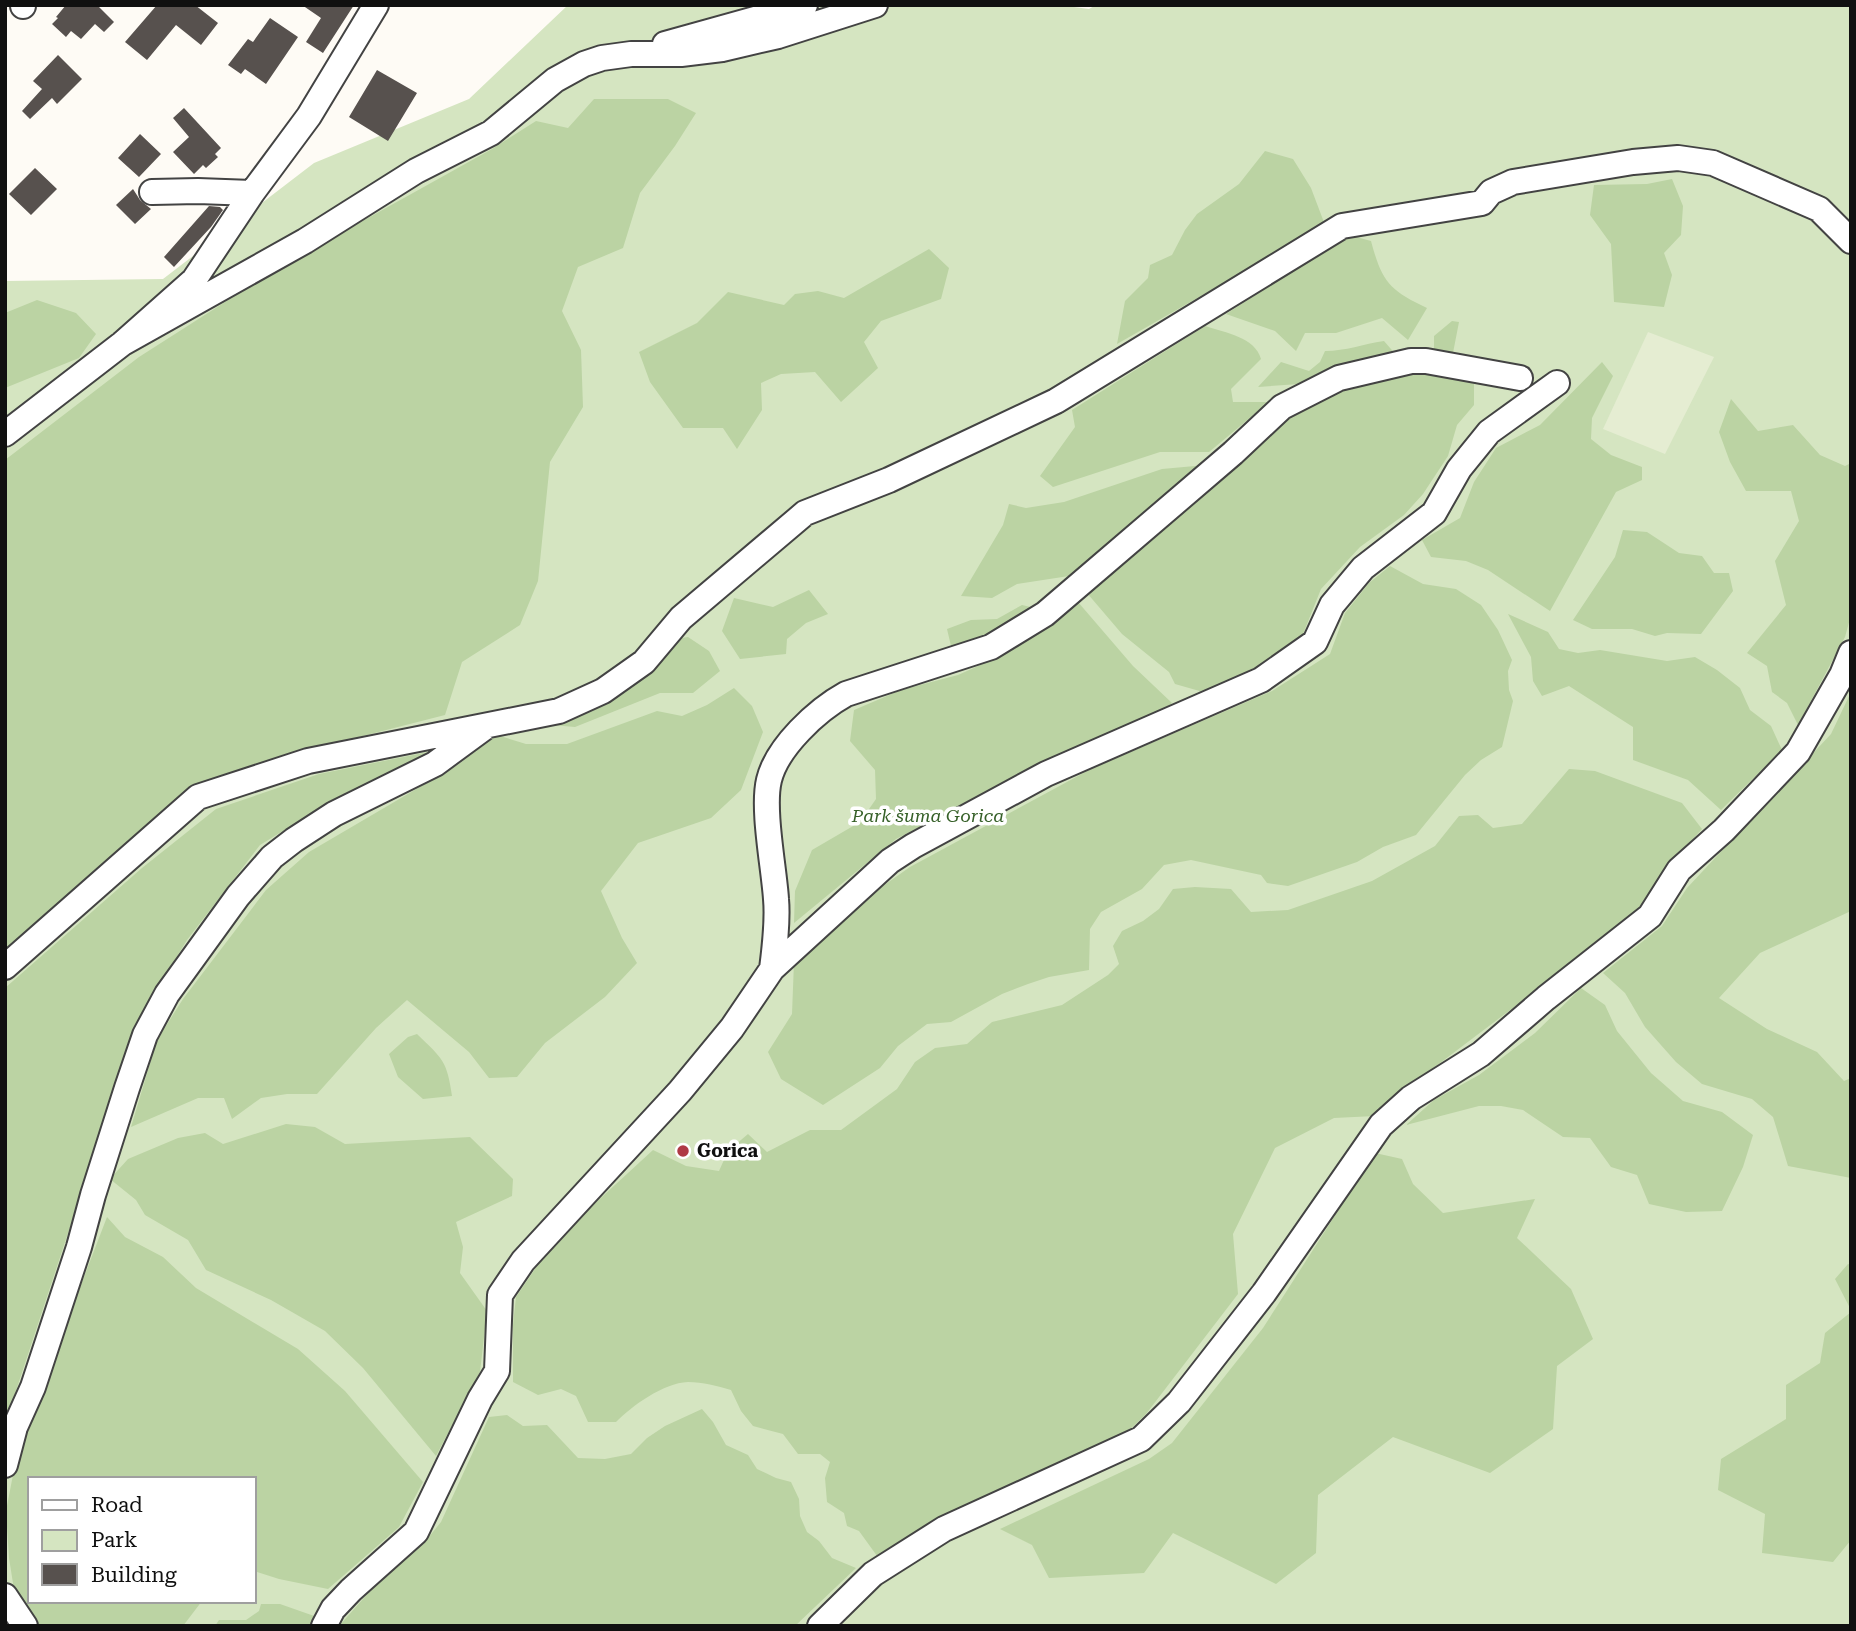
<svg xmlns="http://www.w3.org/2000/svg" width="1856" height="1631" font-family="'Roboto Serif',serif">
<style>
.green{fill:#d5e5c1;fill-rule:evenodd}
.forest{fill:#bbd3a3}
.pitch{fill:#e5edd2}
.building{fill:#57514e}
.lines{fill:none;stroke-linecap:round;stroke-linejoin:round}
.minor-casing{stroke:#434343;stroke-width:28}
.minor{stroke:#fff;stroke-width:24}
.poi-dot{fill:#af3945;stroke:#fff;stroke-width:2.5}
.labels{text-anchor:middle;stroke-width:7;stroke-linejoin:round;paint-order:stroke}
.park-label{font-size:18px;font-style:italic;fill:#366028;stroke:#fff}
.poi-label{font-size:18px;font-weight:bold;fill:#101010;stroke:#fff;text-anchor:start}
</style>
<rect width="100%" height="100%" fill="#fefbf5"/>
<path class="green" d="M568 5H1059L1089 9 1096 5H1851V1626H5V281L163 279 314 163 469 99ZM30 1479H254V1601H30Z"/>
<path class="forest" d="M594 99H668L696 113 675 146 640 193 623 248 578 267 562 311 581 350 583 407 550 462 538 581 520 625 462 662 445 715 304 751 199 786 5 954V460L139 357 280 267 492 149 536 121 568 128Z
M1265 151 1293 159 1311 188 1325 225 1117 344 1125 301 1148 278 1150 265 1172 255 1185 230 1197 214 1239 184Z
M1672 179 1683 206 1681 235 1664 253 1672 275 1664 307 1614 302 1611 244 1590 215 1594 185 1647 184Z
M1349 235 1371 241C1382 282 1389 290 1427 308L1408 340 1382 318 1336 333H1305L1296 351 1275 331 1226 314Z
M929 249 949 268 941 299 881 321 864 342 878 368 841 402 815 372 781 374 761 383 762 410 737 449 723 428H683L650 382 639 352 697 323 728 292 784 305 795 294 818 291 844 298Z
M37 300 76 313 96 334 79 358 5 388V313Z
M1452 321 1459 322 1452 358 1434 355V336Z
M1205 326C1226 333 1255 337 1261 359L1231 389 1233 402H1269L1209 452H1160L1053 487 1040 476 1075 427 1072 410Z
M1384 341 1397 356 1299 384 1258 387 1281 362 1309 371 1320 362 1325 351C1346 351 1363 344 1384 341Z
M1602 362 1613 376 1592 418 1591 439 1611 455 1642 467V480L1616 492 1550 611 1488 570 1466 561 1431 557 1422 540 1460 518 1474 482 1496 448 1540 425Z
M1419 373 1451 376 1474 384V405L1457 425 1448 456 1423 494 1404 515 1360 547 1321 589 1301 639 1262 669 1210 694 1175 684 1169 672 1122 634 1087 593 1280 422 1313 398 1348 387Z
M1731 399 1758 431 1793 425 1820 455 1845 466 1851 463V615L1845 637 1798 725 1787 703 1772 692 1767 666 1747 653 1786 605 1775 561 1799 521 1791 491H1746L1730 462 1719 432Z
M1206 465 1082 574 1017 584 992 598 961 596 1003 525 1009 504 1026 508 1064 502 1162 469Z
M1623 530 1647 532 1679 553 1702 556 1714 573H1729L1733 591 1701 634 1667 633 1655 636 1632 629H1592L1573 620 1615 557Z
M1390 566 1423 584 1456 589 1481 605 1498 630 1512 660 1508 671 1509 690 1513 701 1502 747 1481 760 1465 775 1416 835 1383 847 1357 862 1288 886 1267 883 1261 875 1191 860 1164 865 1142 889 1101 912 1090 929 1089 970 1049 977 1028 984 1002 994 951 1022 927 1024 898 1046 880 1068 823 1105 781 1079 768 1052 792 1014 794 962 856 905 910 867 1091 769 1272 691 1330 654 1345 613 1369 583Z
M809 590 828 614 806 623 787 639 786 654 740 659 722 631 734 598 773 607Z
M1078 602 1133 666 1172 703 1162 712 1012 780 896 839 794 923 795 891 812 850 860 822 876 799 875 770 850 741 854 710 901 690 958 675 1003 655Z
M1022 605 1035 608 979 643 951 646 947 629 971 620 997 619Z
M1508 614 1548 632 1559 649 1578 653 1600 650 1667 661 1695 657 1717 670 1740 688 1750 710 1771 726 1782 750 1721 810 1688 780 1633 760V727L1569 686 1542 696 1533 681 1531 657Z
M688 637 709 651 720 671 693 693H660L575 727 541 724C603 702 639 697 676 639Z
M734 688 752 706 763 732 741 790 711 818 638 843 601 891 622 938 637 963 605 997 545 1043 517 1077 489 1078 469 1052 407 1000 376 1028 317 1094H287L261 1098 232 1119 224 1098H198L131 1127 157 1040 183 999 266 890 309 852 459 764 497 735 526 744H567L657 711 682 716 707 705Z
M1851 692V911L1760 953 1719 998 1767 1029 1817 1052 1844 1081 1851 1078V1178L1788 1166 1773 1117 1752 1099 1702 1084 1676 1062 1645 1027 1625 993 1603 973 1662 926 1687 888 1831 734Z
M433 751 322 807 260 845 187 940 139 1018 5 1424V988L142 868 216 809 319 774Z
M1569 769 1595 771 1682 803 1702 829 1664 870 1645 908 1403 1091 1375 1116 1334 1118 1275 1148 1233 1234 1238 1294 1146 1414 1127 1432 945 1517 880 1560 859 1531 847 1526 844 1513 827 1502 825 1478 830 1462 820 1454H798L783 1434 753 1426 741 1411 731 1390C717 1386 703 1382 688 1382 663 1383 632 1406 616 1422H588L576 1396 561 1389 538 1395 513 1382V1325L516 1297 554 1241 653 1150 686 1166 719 1171 728 1151 748 1134 767 1152 810 1130H841L897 1089 915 1062 935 1048 967 1044 992 1022 1062 1005 1108 975 1119 964 1113 946 1122 931 1143 921 1159 909 1173 889 1195 887 1231 889 1251 912 1288 910 1372 881 1435 846 1459 816 1478 815 1493 828 1522 824Z
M1581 988 1605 1005 1617 1031 1651 1073 1683 1101 1722 1112 1753 1135 1743 1167 1722 1211 1686 1212 1649 1204 1637 1175 1611 1167 1590 1138 1563 1137 1523 1110 1501 1106H1479L1406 1125 1434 1100 1479 1075 1535 1033Z
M417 1034C443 1059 447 1061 452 1096L423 1099 398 1077 389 1054 408 1037Z
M286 1124 315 1127 345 1144 470 1137 513 1179 512 1196 456 1222 463 1247 460 1273 487 1311 480 1372 436 1456 363 1368 325 1331 271 1300 206 1270 188 1240 145 1215 136 1200 110 1179 128 1159 178 1138 205 1133 223 1144Z
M1375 1153 1402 1159 1413 1184 1443 1213 1535 1199 1517 1238 1571 1289 1593 1339 1557 1366 1553 1429 1490 1473 1393 1437 1318 1495 1316 1553 1276 1584 1173 1533 1144 1573 1049 1578 1032 1545 1000 1529 1149 1459 1172 1443 1263 1328Z
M107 1217 125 1237 163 1257 196 1288 298 1349 345 1391 423 1482 399 1527 328 1589 279 1579 254 1571V1479H30V1601H202L183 1626H39L15 1596 9 1558 6 1511 18 1449Z
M1848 1264 1851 1265V1310L1835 1279Z
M1851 1312V1540L1833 1562 1762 1553 1765 1514 1718 1490 1721 1459 1786 1419V1385L1820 1363 1825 1333Z
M702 1409 713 1422 726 1445 748 1455 757 1469 776 1478 791 1482 799 1499 800 1516 807 1532 819 1541 832 1558 856 1568 795 1626H339L394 1564 424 1543 441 1522 489 1417 507 1415 523 1426 547 1425 578 1458 605 1459 631 1454 647 1438 665 1426Z
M261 1604H280L317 1617 309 1626H215L219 1620H246L259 1611Z"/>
<path class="pitch" d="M1648 332 1714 357 1665 454 1603 429Z"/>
<path class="building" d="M66 5H97L114 22 104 32 95 24 81 39 71 31 66 37 52 24 58 18 56 17Z
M157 5H195L218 23 201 45 176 25 147 60 125 42Z
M302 5H354L323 53 306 42 321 18Z
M270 18 298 37 266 84 245 69 241 74 228 65 248 39 253 42Z
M58 55 82 79 57 104 52 98 30 119 22 111 42 89 33 81Z
M377 70 417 93 388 141 349 117Z
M184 108 221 148 215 154 218 157 206 168 203 165 194 174 173 152 189 137 173 118Z
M140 134 161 154 139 177 118 158Z
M35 168 57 189 31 215 9 194Z
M133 189 140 200 151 209 135 224 116 205Z
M209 206 220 207 223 210 211 227 174 267 164 257Z"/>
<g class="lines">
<defs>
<path id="minor" d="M23 5V6
M665 44 805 5
M152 192 198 191 252 193
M123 343 305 241 416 171 491 133 555 80 584 64 602 58 631 54H681L722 49 778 36 875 5
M5 434 123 343 194 280 252 193 309 116 376 5
M5 967 198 797 308 761 559 711 603 691 644 662 681 618 805 513 889 480 1056 401 1342 226 1482 203 1491 192 1513 182 1633 162 1678 158 1713 163 1819 209 1851 241
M772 969C775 946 778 921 776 899 774 868 762 809 769 780 777 747 817 710 846 694L991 647 1045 614 1233 453 1282 407 1339 378 1411 361H1426L1520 378
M5 1465 15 1427 33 1387 79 1247 93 1195 127 1088 145 1035 167 994 238 896 272 857 294 840 334 814 435 764 484 728
M5 1596 25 1626
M324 1626 333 1609 351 1590 416 1532 480 1399 497 1371 500 1295 523 1261 680 1091 732 1028 772 969 890 861 913 846 1046 774 1261 680 1315 642 1332 605 1363 568 1434 513 1459 469 1489 432 1557 383
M820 1626 873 1574 944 1529 1141 1439 1179 1402 1264 1293 1381 1125 1411 1098 1481 1054 1546 998 1650 916 1679 870 1724 830 1798 752 1842 675 1851 653"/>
</defs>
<use href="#minor" class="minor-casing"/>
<use href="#minor" class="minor"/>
</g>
<circle class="poi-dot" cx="683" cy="1151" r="7"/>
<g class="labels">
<g class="park-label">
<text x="928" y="822">Park šuma Gorica</text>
</g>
<g class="poi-label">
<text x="697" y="1157">Gorica</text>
</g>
</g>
<rect width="1856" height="1631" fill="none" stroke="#101010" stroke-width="14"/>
<rect x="28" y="1477" width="228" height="126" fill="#ffffff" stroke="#9f9f9f" stroke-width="2"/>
<rect x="42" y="1500" width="35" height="10" fill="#ffffff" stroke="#9f9f9f" stroke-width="2"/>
<text x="91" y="1512" font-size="21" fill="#101010">Road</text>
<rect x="42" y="1530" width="35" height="21" fill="#d5e5c1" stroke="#9f9f9f" stroke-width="2"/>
<text x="91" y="1547" font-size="21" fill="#101010">Park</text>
<rect x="42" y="1564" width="35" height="21" fill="#57514e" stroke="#9f9f9f" stroke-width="2"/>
<text x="91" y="1582" font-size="21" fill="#101010">Building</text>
</svg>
